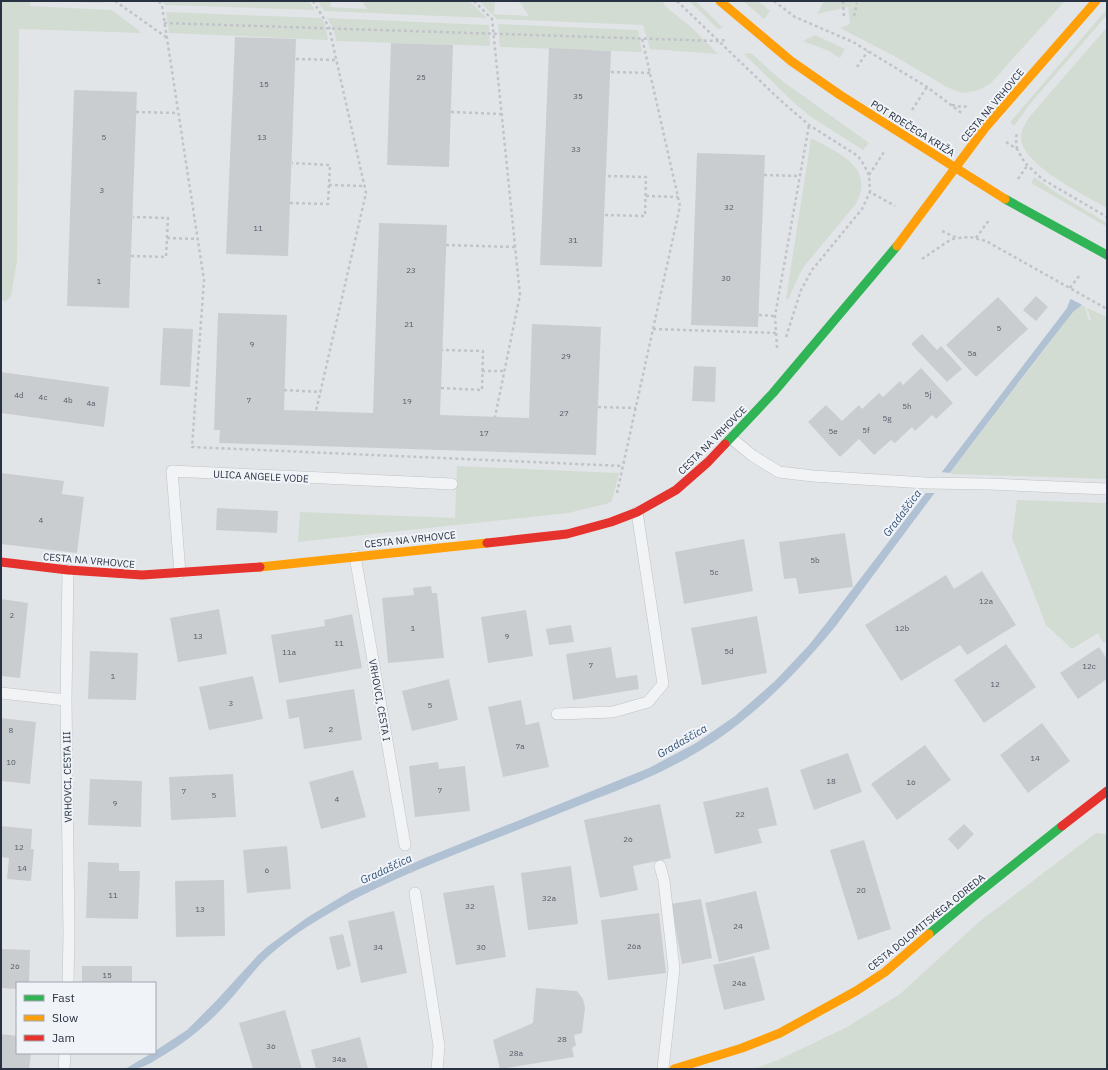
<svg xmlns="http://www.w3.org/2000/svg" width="1108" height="1070" font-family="'IBM Plex Sans',sans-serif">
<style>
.green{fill:#d3dcd3}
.water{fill:#b0c1d4}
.pier{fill:#e2e5e8}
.building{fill:#cacdd0}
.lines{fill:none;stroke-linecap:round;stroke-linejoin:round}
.lane-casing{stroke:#c0c3c6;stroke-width:12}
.path{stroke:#c1c3c8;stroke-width:2.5;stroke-dasharray:3 3;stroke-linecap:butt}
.lane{stroke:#f2f3f4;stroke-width:11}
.fast{stroke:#30b455;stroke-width:9}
.slow{stroke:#ff9f0a;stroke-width:9}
.jam{stroke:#e5322d;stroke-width:9}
.labels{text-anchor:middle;stroke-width:4;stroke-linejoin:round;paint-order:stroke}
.number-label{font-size:8px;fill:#515a66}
.street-label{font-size:10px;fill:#283242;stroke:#f0f3f7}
.water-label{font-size:11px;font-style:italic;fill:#305177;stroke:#f0f3f7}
</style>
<rect width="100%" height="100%" fill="#e2e5e8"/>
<path class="green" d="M1 1H102L105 3 30 1V6L112 10 142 33 19 29 17 261 11 296 5 302 1 299Z
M162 1 208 2V1H309L315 10 165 5Z
M317 1H331L330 7 367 9 362 1H469L487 18 324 11Z
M479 1H495L494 14 529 16 519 1H662L666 7 691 27 718 54 650 49 643 25 497 19Z
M689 1H696L723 28 718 29Z
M743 1H758L770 11 764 19Z
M824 1H1065L990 84 979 90 970 92 963 93 956 91 945 86 896 57 840 28 850 24 848 7 817 14Z
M1107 9V15L1030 104 1014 126 1010 122Z
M166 12 321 18 325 24 328 40 169 33Z
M327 18 489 25 490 46 336 41 334 30Z
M498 24 638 30 642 52 500 47Z
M1107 27V208C1086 196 1021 164 1021 138 1021 129 1026 122 1031 115Z
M815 35 845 49 840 58 829 51 803 41Z
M751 53 781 80 869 143 863 150 811 117 792 101 744 54Z
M811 138C838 153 877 167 855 205L806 264 800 273 788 300 786 299Z
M1034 177 1057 193 1107 223V227L1031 183Z
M1082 305 1085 307 1089 321 1091 320 1087 308 1107 317V479L949 474 1073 312Z
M457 466 619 473 612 501 606 504 568 513 298 542 300 512 455 518Z
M1017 500 1107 503V641L1103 643 1098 633 1072 649 1046 625 1012 538Z
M1096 833 1107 834V1069H754L778 1060 847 1027 900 994 980 921Z"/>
<path class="water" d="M1107 253V272L1082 305 1073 312C992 416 913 521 835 627 795 675 751 721 696 753 664 772 630 786 595 799 549 818 502 836 456 854 412 872 368 890 328 914 309 925 289 938 272 953 258 965 247 980 235 994 215 1018 191 1039 164 1055 147 1065 144 1069 125 1069L152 1053H155V1051L187 1030 216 1001 258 955 268 946 308 917 351 891 425 858 649 768 696 743 735 716 775 681 809 645 828 621 1067 308 1070 300Z"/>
<path class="pier" d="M1107 251V276L1084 306 1069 298Z
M939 472 952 473 938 493H924V491Z"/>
<path class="building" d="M235 37 296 39 288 256 226 254Z
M391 43 453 45 449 167 387 165Z
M549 48 611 51 602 267 540 265Z
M74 90 137 92 129 308 67 306Z
M697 153 765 155 758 327 691 325Z
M379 223 447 225 440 415 529 418 532 324 601 327 596 455 219 443 220 430H214L218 313 287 315 284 410 373 413Z
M1036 296 1048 307 1036 321 1023 310Z
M998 297 1028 329 976 377 946 345Z
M163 328 193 329 190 387 160 385Z
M922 334 937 350 941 346 962 369 947 382 911 344Z
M694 366 716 367 715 402 692 401Z
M921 368 953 403 936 419 932 415 915 431 912 427 895 443 891 440 874 455 859 439 840 457 808 422 826 405 842 421 859 405 862 409 879 393 883 397 900 381 903 385Z
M1 372 109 387 104 427 1 413Z
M1 473 64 481 62 494 84 497 77 553 1 544Z
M217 508 278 511 277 533 216 530Z
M845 533 853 587 799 594 796 578 784 579 779 542Z
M744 539 753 591 684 604 675 552Z
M982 571 1016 625 967 655 960 645 901 681 865 625 946 575 954 589Z
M431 586 432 593H437L444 658 388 663 382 598 414 595 413 588Z
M1 599 28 603 20 678 1 676Z
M219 609 227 654 178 662 170 618Z
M526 610 533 656 488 663 481 617Z
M352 614 362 668 279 683 271 635 325 626 324 620Z
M757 616 767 673 702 685 691 628Z
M571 625 574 642 549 645 546 629Z
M1006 644 1036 687 984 723 954 680Z
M611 647 616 678 637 675 639 689 573 700 566 654Z
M1099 647 1107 659V679L1078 699 1060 673Z
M90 651 138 653 136 700 88 699Z
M253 676 263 719 209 730 199 687Z
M449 679 458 720 412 731 402 691Z
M354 689 362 740 304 749 299 717 289 719 286 700Z
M521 700 526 725 539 722 549 767 503 777 488 707Z
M1 718 36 722 30 784 1 781Z
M1042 723 1070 761 1028 793 1000 755Z
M925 745 951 780 897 820 871 784Z
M848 753 862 792 814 810 800 770Z
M438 762 439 769 465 766 470 811 415 817 409 766Z
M353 770 366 817 321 829 309 782Z
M233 774 236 817 171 820 169 777Z
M90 779 142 781 141 827 88 825Z
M768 787 777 825 758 829 762 843 715 854 703 802Z
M660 804 671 858 633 866 638 890 600 898 584 820Z
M964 824 974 834 958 850 948 839Z
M1 826 32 829 31 849H34L31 881 7 879 9 858 1 857Z
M864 840 891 929 858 940 830 850Z
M287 846 291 889 247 893 243 850Z
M88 862 119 863V871H140L138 919 86 918Z
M571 866 578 924 528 930 521 873Z
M224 880 225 936 176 937 175 881Z
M494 885 506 957 456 965 443 893Z
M756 891 770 949 719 962 705 903Z
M701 899 712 958 682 964 671 904Z
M394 911 407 973 361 983 348 921Z
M659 913 666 973 608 980 601 920Z
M343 934 351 966 337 970 329 937Z
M1 949 30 950 29 983H17V989L1 988Z
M754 956 765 1000 724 1010 713 965Z
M82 966H132V983H82Z
M536 988 577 991 583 999 585 1008 582 1033 574 1035 576 1045 572 1048 574 1057 500 1069 493 1040 533 1023Z
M285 1010 302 1069H253L239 1023Z
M1 1034 17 1036V1053H31L29 1069H1Z
M360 1037 368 1069H316L311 1050Z"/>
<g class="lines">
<defs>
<path id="lane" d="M731 438 753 456 779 472 813 476 926 483 989 484 1107 489
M355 556 405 845
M180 573 172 471 452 484
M1 693 66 700
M557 714 613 712 648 702 663 684 637 512
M660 866 664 881 674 969 663 1069
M415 893 439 1046 437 1069
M68 983 69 934 66 700 68 570
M64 1069 65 1053"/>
</defs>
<use href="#lane" class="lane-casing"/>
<path class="path" d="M115 1 166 37
M159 1 162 6 204 280 192 447 623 466
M313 1 329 27 366 193 316 411
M474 1 492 19 520 295 495 417
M677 1 780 100 809 125 858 156 864 165 869 175 870 192 895 206
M774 1 795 17 853 42 927 87 963 114
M843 1 844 18
M854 16 857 3
M164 23 718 41 726 40
M296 59 337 60
M857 67 868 51
M611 72 650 73
M952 105 962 107 969 106
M912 110 927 87
M136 112 178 113
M451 112 502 114
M1006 142 1017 149 1025 163 1042 179 1107 217
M1017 149 1016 139 1017 132
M764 175 799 176
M869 175 884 152
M1018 179 1027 166
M329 185 365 186
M646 196 678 197
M290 203 328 204 330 165 292 163
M605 215 645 216 646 177 606 176
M942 231 957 238 970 237 986 241 1107 309
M167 238 198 239
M976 238 989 220
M446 245 515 247
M131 256 166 257 168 218 133 217
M922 259 950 240 956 238
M1070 288 1079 276
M759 315 775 316
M653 329 776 333
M786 337 801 290 812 270 862 209 870 192
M777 348 775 316 809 125
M482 371H504
M441 388 482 390 483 351 442 350
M284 390 321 392
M598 407 636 408
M617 493 680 206 642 38
M409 864 412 874"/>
<use href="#lane" class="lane"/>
<path class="fast" d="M1005 199 1107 255
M725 444 773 393 897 246
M929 934 972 898 1062 826"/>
<path class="slow" d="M720 1 791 61 840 95 1005 199
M897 246 985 128 1096 1
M260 567 487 543
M674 1069 742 1048 780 1033 856 991 885 972 929 934"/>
<path class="jam" d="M487 543 567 534 611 522 637 512 676 490 708 462 725 444
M1 562 68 570 142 575 260 567
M1062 826 1107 791"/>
</g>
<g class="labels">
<g class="number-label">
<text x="421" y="80">25</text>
<text x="264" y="87">15</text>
<text x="578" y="99">35</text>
<text x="104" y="140">5</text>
<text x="262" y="140">13</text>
<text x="576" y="152">33</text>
<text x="102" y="193">3</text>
<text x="729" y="210">32</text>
<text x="258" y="231">11</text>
<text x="573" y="243">31</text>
<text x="411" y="273">23</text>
<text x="726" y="281">30</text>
<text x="99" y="284">1</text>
<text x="409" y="327">21</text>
<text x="999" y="331">5</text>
<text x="252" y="347">9</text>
<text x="972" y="356">5a</text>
<text x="566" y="359">29</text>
<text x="928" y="397">5j</text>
<text x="19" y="398">4d</text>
<text x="43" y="400">4c</text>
<text x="68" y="403">4b</text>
<text x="249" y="403">7</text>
<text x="407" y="404">19</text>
<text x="91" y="406">4a</text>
<text x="907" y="409">5h</text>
<text x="564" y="416">27</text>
<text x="887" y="421">5g</text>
<text x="866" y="433">5f</text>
<text x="833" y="434">5e</text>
<text x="484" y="436">17</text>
<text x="41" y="523">4</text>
<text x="815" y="563">5b</text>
<text x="714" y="575">5c</text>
<text x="986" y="604">12a</text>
<text x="12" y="618">2</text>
<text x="413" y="631">1</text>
<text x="902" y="631">12b</text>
<text x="198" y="639">13</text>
<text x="507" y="639">9</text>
<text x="339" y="646">11</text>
<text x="729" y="654">5d</text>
<text x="289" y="655">11a</text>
<text x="591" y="668">7</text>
<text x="1089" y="669">12c</text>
<text x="113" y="679">1</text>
<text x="995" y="687">12</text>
<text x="231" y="706">3</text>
<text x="430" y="708">5</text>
<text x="331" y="732">2</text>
<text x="11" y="733">8</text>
<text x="520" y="749">7a</text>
<text x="1035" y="761">14</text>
<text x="11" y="765">10</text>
<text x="831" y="784">18</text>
<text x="911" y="785">16</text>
<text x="440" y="793">7</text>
<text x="184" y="794">7</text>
<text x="214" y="798">5</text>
<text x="337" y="802">4</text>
<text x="115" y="806">9</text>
<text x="740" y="817">22</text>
<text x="628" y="842">26</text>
<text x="19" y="850">12</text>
<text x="22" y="871">14</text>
<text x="267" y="873">6</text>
<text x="861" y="893">20</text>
<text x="113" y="898">11</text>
<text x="549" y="901">32a</text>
<text x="470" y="909">32</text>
<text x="200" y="912">13</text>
<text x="738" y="929">24</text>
<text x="634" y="949">26a</text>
<text x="378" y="950">34</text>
<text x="481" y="950">30</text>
<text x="15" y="969">26</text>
<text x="107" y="978">15</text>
<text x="739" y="986">24a</text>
<text x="562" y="1042">28</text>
<text x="271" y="1049">36</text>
<text x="516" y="1056">28a</text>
<text x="339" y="1062">34a</text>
</g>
<g class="street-label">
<text transform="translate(992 105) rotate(-50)" y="4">CESTA NA VRHOVCE</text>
<text transform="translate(913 128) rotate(32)" y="4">POT RDEČEGA KRIŽA</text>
<text transform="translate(712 440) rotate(-45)" y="4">CESTA NA VRHOVCE</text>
<text transform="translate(261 476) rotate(3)" y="4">ULICA ANGELE VODE</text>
<text transform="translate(410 539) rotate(-6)" y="4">CESTA NA VRHOVCE</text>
<text transform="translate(89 560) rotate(5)" y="4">CESTA NA VRHOVCE</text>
<text transform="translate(380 700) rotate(80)" y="4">VRHOVCI, CESTA I</text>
<text transform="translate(67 777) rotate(-91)" y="4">VRHOVCI, CESTA III</text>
<text transform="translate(926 922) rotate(-39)" y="4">CESTA DOLOMITSKEGA ODREDA</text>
</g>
<g class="water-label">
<text transform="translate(902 513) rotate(-53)" y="4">Gradaščica</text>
<text transform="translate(682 741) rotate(-30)" y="4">Gradaščica</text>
<text transform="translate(386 869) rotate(-25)" y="4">Gradaščica</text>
</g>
</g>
<rect width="1108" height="1070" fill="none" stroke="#283242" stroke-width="4"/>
<rect x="16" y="982" width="140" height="72" fill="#f0f3f7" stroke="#a0a6af"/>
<rect x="24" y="995" width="20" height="6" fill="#30b455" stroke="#a0a6af"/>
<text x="52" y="1002" font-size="12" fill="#283242">Fast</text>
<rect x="24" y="1015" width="20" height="6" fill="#ff9f0a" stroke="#a0a6af"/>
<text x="52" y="1022" font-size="12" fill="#283242">Slow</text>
<rect x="24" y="1035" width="20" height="6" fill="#e5322d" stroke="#a0a6af"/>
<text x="52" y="1042" font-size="12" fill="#283242">Jam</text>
</svg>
